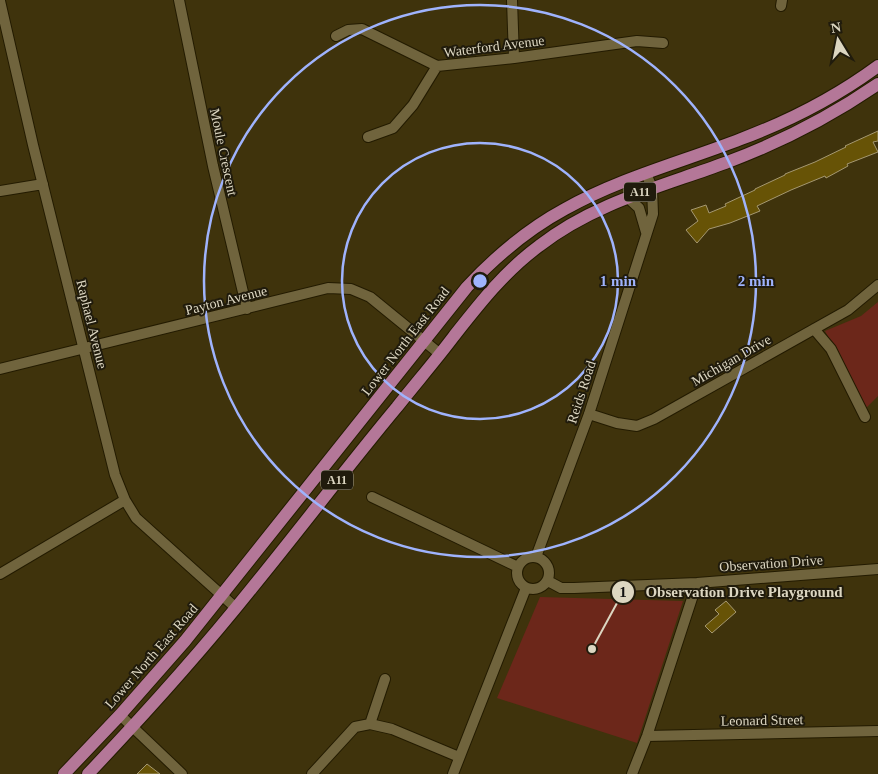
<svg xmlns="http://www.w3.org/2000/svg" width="878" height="774" font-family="Georgia,serif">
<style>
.green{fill:#6c271a}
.building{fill:#675306;stroke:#a59871}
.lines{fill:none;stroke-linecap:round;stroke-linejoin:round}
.minor-casing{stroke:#231b00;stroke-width:12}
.primary-casing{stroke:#231b00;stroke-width:14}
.minor{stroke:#70643d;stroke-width:10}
.primary{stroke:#b47798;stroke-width:12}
.ring{fill:none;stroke:#9fb3fd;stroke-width:2.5}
.labels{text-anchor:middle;stroke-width:4;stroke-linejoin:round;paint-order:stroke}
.shield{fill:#201b0c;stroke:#a49e8b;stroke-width:1}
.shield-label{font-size:12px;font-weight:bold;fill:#dcd6c1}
.street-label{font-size:14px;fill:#dcd6c1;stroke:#201b0c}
.centre{fill:#9fb3fd;stroke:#201b0c;stroke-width:2.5}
.ring-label{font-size:15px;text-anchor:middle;font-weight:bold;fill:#9fb3fd;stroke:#201b0c;stroke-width:4;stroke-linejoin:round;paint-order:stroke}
.leader{fill:none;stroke:#dcd6c1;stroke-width:2}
.callout-dot{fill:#dcd6c1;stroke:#201b0c;stroke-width:2}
.mark-label{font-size:15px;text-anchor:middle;font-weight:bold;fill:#111}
.callout-label{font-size:15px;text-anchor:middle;font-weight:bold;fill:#dcd6c1;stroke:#201b0c;stroke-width:4;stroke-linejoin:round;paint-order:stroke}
</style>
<rect width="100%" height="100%" fill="#3f330c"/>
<path class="green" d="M878 302V396L866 408 825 331 861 316Z
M540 597 683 601 637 743 497 698Z"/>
<path class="building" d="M878 131V141L873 142 878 152 847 164 848 166 826 178 825 176 791 190 757 206 760 211 730 223 709 229 697 243 686 230 698 221 691 210 706 205 709 213 726 206 725 204 755 190V189L785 175V174L815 162 846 147 845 146Z
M726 601 736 612 712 633 705 626 719 614 715 610Z
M147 764 160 774H137Z"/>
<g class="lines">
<defs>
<path id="minor" d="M179 0 213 166 247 309
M512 0 514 58
M0 1 33 145 115 475 125 500 136 518 236 608
M781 6 782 0
M336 36 348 30 362 29 437 66 514 58 637 41 663 43
M368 137 393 128 413 105 437 66
M0 191 43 184
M627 197 639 208 646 232
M814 329 831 349 865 417
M0 369 328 288 351 289 370 297 440 354
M589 414 617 423 637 426 654 419 848 310 878 285
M372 497 518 567
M517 573a16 16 0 1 1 32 0a16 16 0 1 1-32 0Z
M536 557 589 414 653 214 652 188 646 173
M0 574 125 500
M548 581 561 588H574L697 583 878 569
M120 715 182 774
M370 724 385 679
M647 736 878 731
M312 774 355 727 370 724 392 729 459 757
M453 774 526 588
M632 774 647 736 697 583"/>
<path id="primary" d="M64 774 120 715 185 641 467 287C496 256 528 229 565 209 620 178 682 162 741 139 789 121 836 97 878 66
M88 774C145 714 200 653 252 588 301 528 347 467 397 407 416 383 436 360 454 336 480 303 505 271 539 246 594 203 660 187 725 163 779 143 830 117 878 84"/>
</defs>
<use href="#minor" class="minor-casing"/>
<use href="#primary" class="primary-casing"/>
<use href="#minor" class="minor"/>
<use href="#primary" class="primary"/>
</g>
<g class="ring">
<circle cx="480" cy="281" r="138"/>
<circle cx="480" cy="281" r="276"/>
</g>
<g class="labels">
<g class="shield">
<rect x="624" y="182.5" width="32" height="19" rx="4"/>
<rect x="321" y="470.5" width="32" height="19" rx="4"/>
</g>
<g class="shield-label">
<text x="640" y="196">A11</text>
<text x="337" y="484">A11</text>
</g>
<g class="street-label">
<text transform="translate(494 46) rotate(-7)" y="5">Waterford Avenue</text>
<text transform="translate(224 152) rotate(78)" y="5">Moule Crescent</text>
<text transform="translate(226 300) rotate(-14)" y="5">Payton Avenue</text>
<text transform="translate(92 324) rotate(76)" y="5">Raphael Avenue</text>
<text transform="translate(405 341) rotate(-52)" y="5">Lower North East Road</text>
<text transform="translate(731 360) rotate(-30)" y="5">Michigan Drive</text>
<text transform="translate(581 392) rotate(-72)" y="5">Reids Road</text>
<text transform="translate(771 563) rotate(-4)" y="5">Observation Drive</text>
<text transform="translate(151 656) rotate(-49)" y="5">Lower North East Road</text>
<text transform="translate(762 720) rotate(-1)" y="5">Leonard Street</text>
</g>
</g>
<circle cx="480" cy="281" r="8" class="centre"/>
<g class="ring-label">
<text x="618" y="286">1 min</text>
<text x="756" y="286">2 min</text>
</g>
<path class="leader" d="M592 649L623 592"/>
<g class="callout-dot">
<circle cx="592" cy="649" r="5"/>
<circle cx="623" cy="592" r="12"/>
</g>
<g class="mark-label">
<text x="623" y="597">1</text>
</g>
<g class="callout-label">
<text x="744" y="597">Observation Drive Playground</text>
</g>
<g transform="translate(838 40) rotate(350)" stroke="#201b0c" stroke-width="4" paint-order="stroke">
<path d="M0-4L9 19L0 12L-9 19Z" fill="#dcd6c1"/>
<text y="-8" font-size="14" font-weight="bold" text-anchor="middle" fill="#dcd6c1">N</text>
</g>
</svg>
